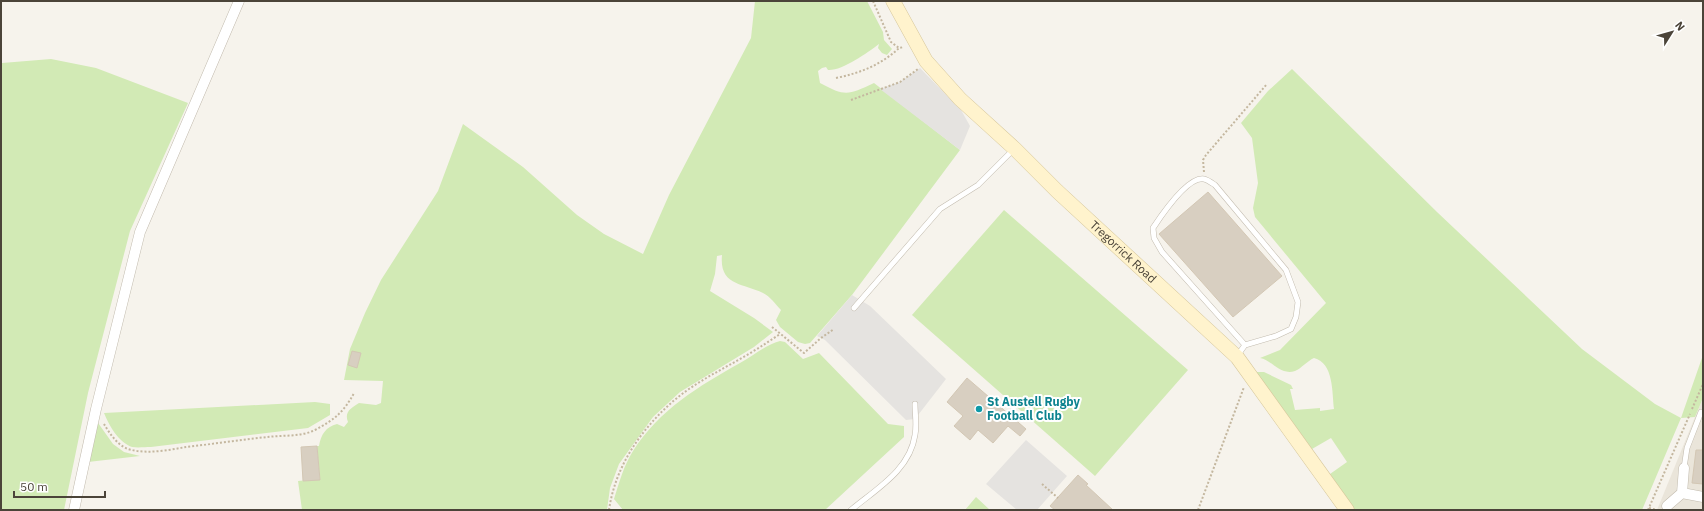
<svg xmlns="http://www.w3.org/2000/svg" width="1704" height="511" font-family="'IBM Plex Sans',sans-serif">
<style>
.residential{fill:#eae5da}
.green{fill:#d2eab5}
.parking{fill:#e5e3e0}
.building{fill:#d8cfc1;stroke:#d3c7b4}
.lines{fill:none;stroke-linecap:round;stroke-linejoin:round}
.lane-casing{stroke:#c2bbae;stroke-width:6}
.street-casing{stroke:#c2bbae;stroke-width:11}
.secondary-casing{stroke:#d6c79b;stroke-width:15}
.path{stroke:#c4b79f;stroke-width:2;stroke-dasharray:2 2;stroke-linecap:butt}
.lane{stroke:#fff;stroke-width:5}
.street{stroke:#fff;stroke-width:10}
.secondary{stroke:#fff3cd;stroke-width:14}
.culture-dot{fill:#0f9aa8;stroke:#fff;stroke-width:1.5}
.labels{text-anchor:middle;stroke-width:4;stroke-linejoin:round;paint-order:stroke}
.street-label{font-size:12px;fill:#4b4439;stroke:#fff}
.culture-label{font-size:12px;font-weight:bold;fill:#0d838f;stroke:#fff;text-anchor:start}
</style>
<rect width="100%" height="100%" fill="#f6f3ec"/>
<path class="residential" d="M1703 398V510H1657L1695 417Z"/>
<path class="green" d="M755 1H867L883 32 884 40 892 49 887 55 882 53 878 48 879 44C867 53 842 71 828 70L826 67 822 68 818 71 820 83C846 97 848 95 874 83L960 150 852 295 810 343 805 344 798 342 780 327 776 320 781 310C776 305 770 296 763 293 743 283 719 286 722 255L717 256 715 274 710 291 754 318 773 332 754 347 680 392 653 417 619 464 610 488 607 510H302L298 481 320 479 317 446H319C321 434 326 427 337 424L344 427 348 422C344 412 351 408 359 403L376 405 381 403 383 381 344 380 350 349 365 313 381 280 438 191 463 124 523 167 577 215 604 234 643 254 669 195 751 38Z
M1 59 2 63 51 59 96 68 188 103 130 231 88 393 64 510H1Z
M1292 69 1437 212 1582 349 1655 404 1681 418 1703 355V398L1695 417 1681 418 1642 510H1355L1330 474 1347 462 1331 438 1312 449 1256 372H1264L1291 385 1293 389H1290L1295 410 1320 408V411L1334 409C1332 393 1334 363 1314 358 1307 361 1302 368 1295 371 1280 376 1272 360 1260 358L1280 350 1326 303 1255 217 1253 208 1258 183 1252 138 1241 123 1268 91Z
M1004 210 1188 370 1095 476 912 315Z
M780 341 785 342 803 359 819 353 888 424 904 426V437L825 510H623L614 499C619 483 624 465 633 451 659 410 699 386 740 363 753 356 765 345 780 341Z
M315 402 330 404V415L308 428 151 447C145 447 138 448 132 447 118 442 109 425 104 413Z
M96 420 113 444 124 452 140 456 88 462Z
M976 497 990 510H965Z"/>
<path class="parking" d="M920 68 961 110 970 126 960 150 880 89 900 82Z
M852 295 870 306 946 379 915 419 906 420 825 340 817 336Z
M1026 440 1067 476 1037 510H1017L986 484Z"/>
<path class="building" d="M1208 192 1282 276 1233 317 1159 234Z
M352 351 361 353 357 368 348 365Z
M967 378 1026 429 1020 436 1008 426 993 443 978 430 970 440 954 426 963 416 947 402Z
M317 446 320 480 303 481 301 447Z
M1696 450H1703V484L1692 483Z
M1078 475 1088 484 1086 485 1113 510H1055L1050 506Z"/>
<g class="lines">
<defs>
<path id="lane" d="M854 308 940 209 978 185 1014 149
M1237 356 1245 345 1162 252 1154 238 1153 228C1161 216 1188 176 1204 179 1208 180 1212 183 1215 185L1286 270 1298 302 1296 317 1291 329 1276 336 1245 345
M1684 468 1687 448 1701 412
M851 510C876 489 910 470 915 435 917 425 915 414 915 404"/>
<path id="street" d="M1682 493 1703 497
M1667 506 1682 493 1684 468
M74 510 96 409 140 232 239 1"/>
<g id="secondary">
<path id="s1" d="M893 1 926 61 960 99 1015 149 1057 191 1237 357 1347 510"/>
</g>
</defs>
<use href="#lane" class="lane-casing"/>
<use href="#street" class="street-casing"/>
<use href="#secondary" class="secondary-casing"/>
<path class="path" d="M873 1 891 42 899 48 904 47
M836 78C860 73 881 65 899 48
M851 100 900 82 918 69
M1204 172 1203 160 1206 155 1267 84
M772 327 804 353 821 338 834 329
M1692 409 1703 384
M104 424C110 434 119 448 132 450 149 454 169 450 186 447 213 444 240 440 267 437 283 435 301 437 315 430 334 420 344 412 354 393
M1042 484 1058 498
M1649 508 1657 510
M609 510C615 468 639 432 670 404 694 382 724 369 752 352 762 346 771 340 780 334
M1198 510 1244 387
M1648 510 1690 414"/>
<use href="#lane" class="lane"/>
<use href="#street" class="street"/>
<use href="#secondary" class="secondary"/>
</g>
<circle class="culture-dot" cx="979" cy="409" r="4"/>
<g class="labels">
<g class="street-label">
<text dy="4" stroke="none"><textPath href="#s1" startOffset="343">Tregorrick Road</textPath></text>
</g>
<g class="culture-label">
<text x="987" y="406">St Austell Rugby<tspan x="987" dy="14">Football Club</tspan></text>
</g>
</g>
<rect width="1704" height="511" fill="none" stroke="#4b4439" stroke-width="4"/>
<g transform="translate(1672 32) rotate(53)" stroke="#ffffff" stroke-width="3" paint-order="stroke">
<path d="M0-3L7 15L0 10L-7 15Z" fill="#4b4439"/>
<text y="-6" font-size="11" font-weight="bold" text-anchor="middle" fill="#4b4439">N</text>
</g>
<path d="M14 491v6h91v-6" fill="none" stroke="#4b4439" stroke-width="2"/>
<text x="20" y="491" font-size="12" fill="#4b4439" stroke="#ffffff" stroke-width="3" paint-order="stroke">50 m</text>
</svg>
